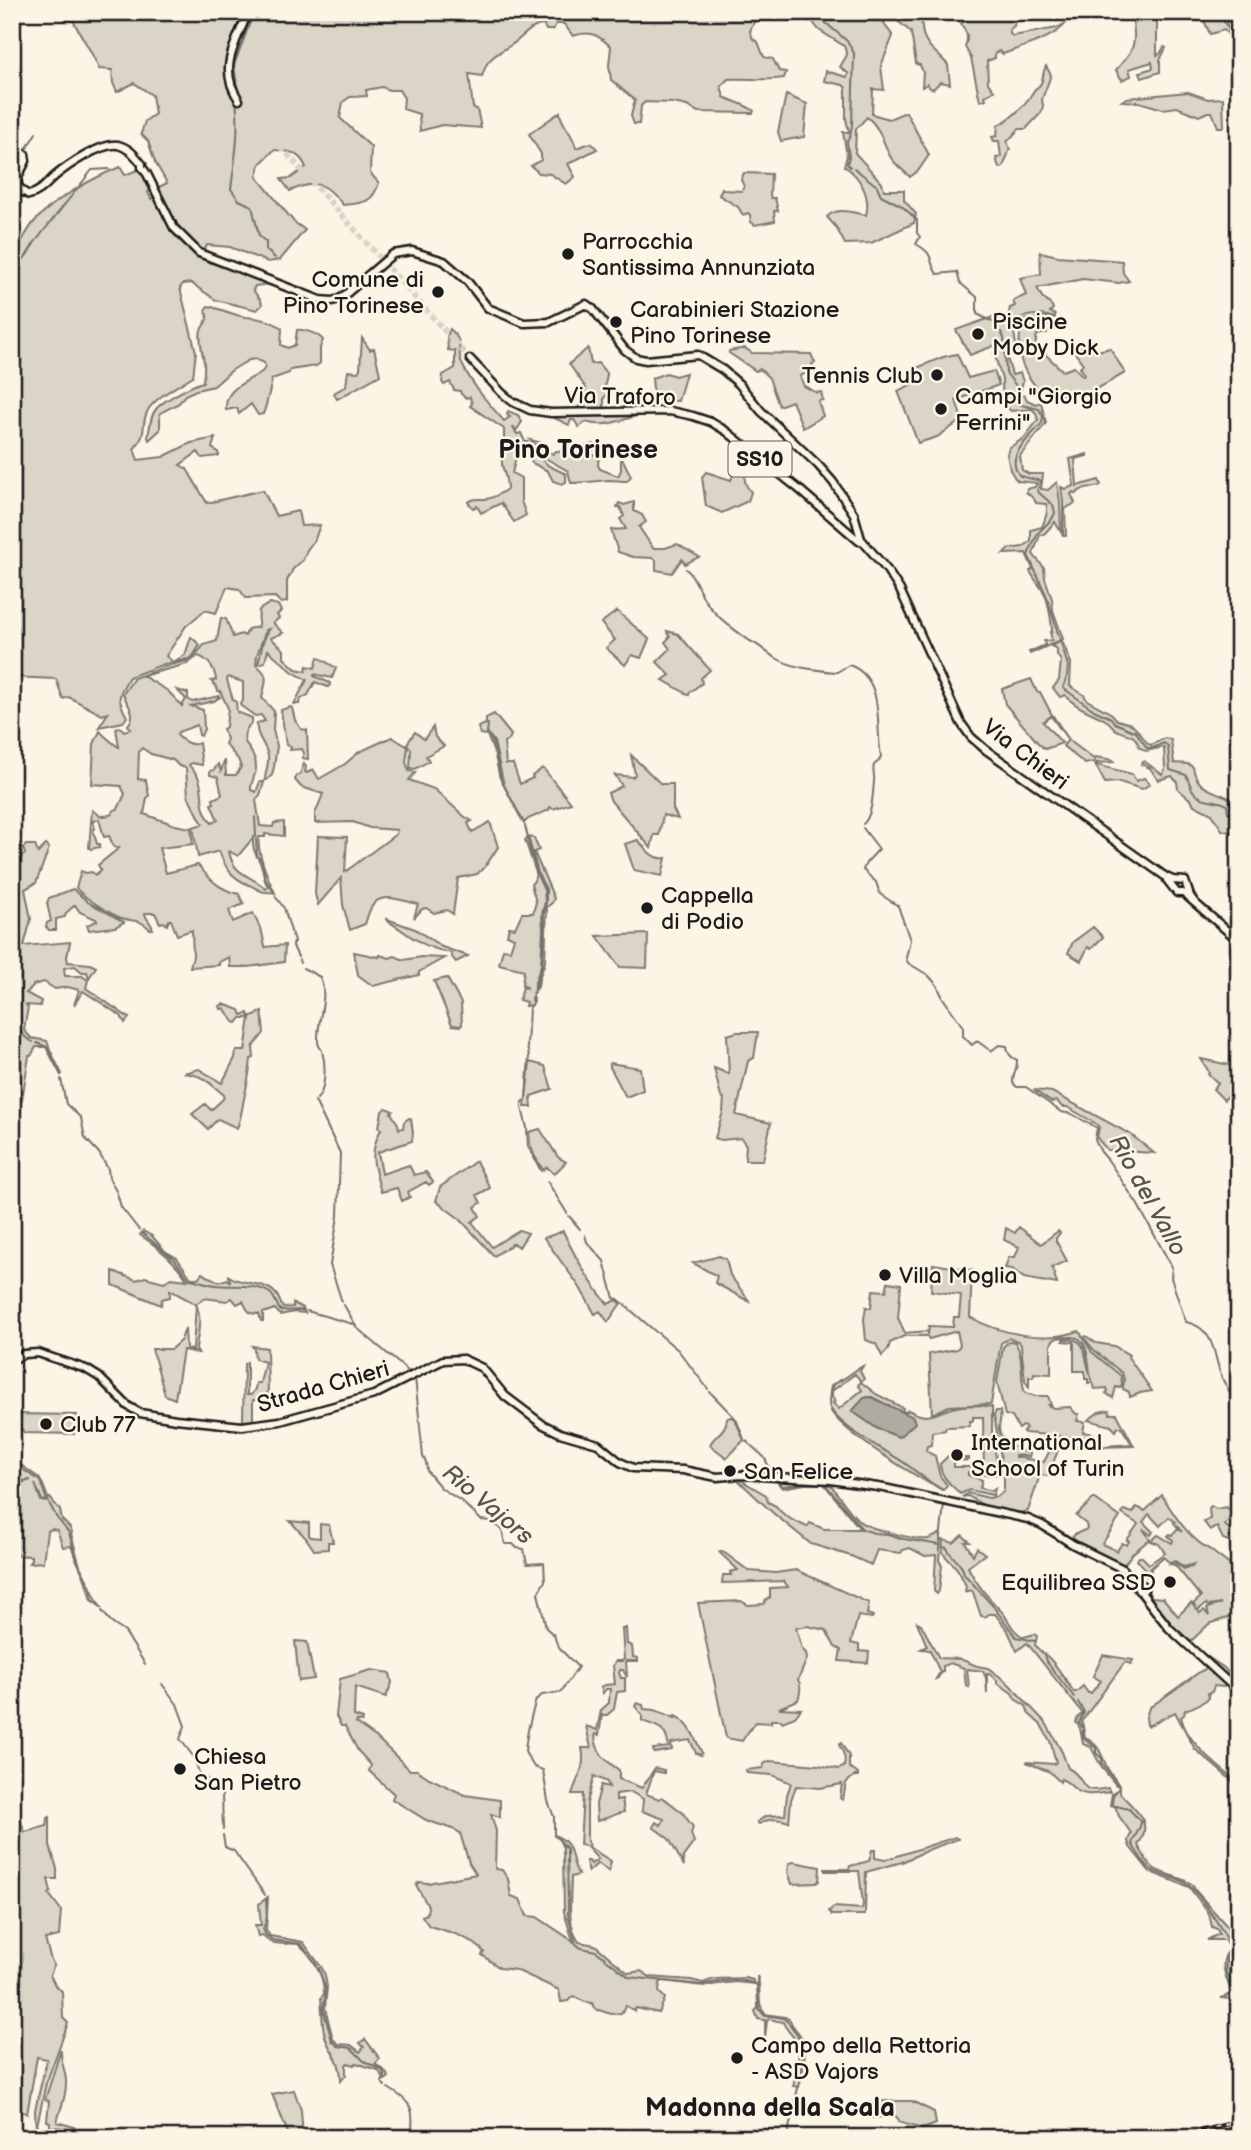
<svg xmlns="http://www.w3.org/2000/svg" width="1251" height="2150" font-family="'Balsamiq Sans',sans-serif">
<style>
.green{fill:#dbd5c8;stroke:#7c7872;stroke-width:2;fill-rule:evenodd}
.water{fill:#b0aba1;stroke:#75726c;stroke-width:2}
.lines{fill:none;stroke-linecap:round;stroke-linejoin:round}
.stream{stroke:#75726c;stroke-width:2}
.major-tunnel{stroke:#dad4c7;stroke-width:6;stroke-dasharray:6 3;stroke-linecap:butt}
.major-casing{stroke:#1c1c1c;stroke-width:11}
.major{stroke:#fcf5e5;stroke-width:6}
.rail-casing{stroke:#1c1c1c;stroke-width:4.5}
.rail{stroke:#fcf5e5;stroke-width:2;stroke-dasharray:5;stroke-linecap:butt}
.poi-dot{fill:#1c1c1c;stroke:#fcf5e5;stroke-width:2.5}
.labels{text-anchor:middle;stroke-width:5;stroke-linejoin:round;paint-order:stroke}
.shield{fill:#fcf5e5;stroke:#5f5d58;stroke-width:2}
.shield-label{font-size:21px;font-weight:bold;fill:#1c1c1c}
.poi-label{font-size:23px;fill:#1c1c1c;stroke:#fcf5e5;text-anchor:start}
.street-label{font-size:23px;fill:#1c1c1c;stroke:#fcf5e5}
.water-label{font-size:24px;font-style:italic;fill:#575551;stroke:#fcf5e5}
.quarter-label{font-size:26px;font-weight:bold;fill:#1c1c1c;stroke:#fcf5e5}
</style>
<rect width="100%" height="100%" fill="#fcf5e5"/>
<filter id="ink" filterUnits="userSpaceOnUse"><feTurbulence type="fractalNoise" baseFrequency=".0143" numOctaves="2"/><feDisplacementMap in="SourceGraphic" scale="14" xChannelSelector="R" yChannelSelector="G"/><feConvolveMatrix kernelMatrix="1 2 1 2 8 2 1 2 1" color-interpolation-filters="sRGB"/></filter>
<g filter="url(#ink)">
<path class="green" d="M64 12H759L750 31 753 39 758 42 764 57 773 59 779 71 786 72 784 78C765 81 747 78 728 79L721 86 724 97C734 102 745 104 754 111L753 113 698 112 687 106 673 103 645 102 641 106 639 124H634L631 116 635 100 611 80 609 65 611 47C599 35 590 30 573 36L564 24H556L553 30H546L544 25C530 25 522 39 511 45 503 50 495 54 489 61 485 65 484 72 482 76L469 74 473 108 477 109 481 128 442 125 420 131 419 114 403 109 404 98 399 90H389L382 87 366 90 367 96 350 97 343 102 340 118 371 147 370 173 379 183C372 204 363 203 343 205 325 182 317 179 290 191L281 179 291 178 306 167C299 152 290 151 274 150L260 164 257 177 294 222 305 230 280 260 268 262 230 247 207 245 202 256 213 261V263L218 265 219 263 263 280 270 284 255 286 253 290 261 301 262 305 257 310 216 300 191 283 183 284 180 288 196 352 193 376C181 384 152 399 147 412 140 428 149 431 134 449L138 460 163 457 191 443 215 438 212 448 218 452 219 456 202 458 198 452 180 465 187 469 207 503 263 490 276 516 298 511 301 526 320 525 315 539 307 550 303 560 293 569 287 581V602L281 603 275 597 246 598 239 589 227 587 216 613 205 610 186 626 166 656 173 662 185 655 191 637 200 645 193 656 188 659 164 664 129 677C118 696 116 697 127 717L123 722 99 727 108 713 102 715 69 697 63 699 56 679 12 677V253C23 243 26 231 35 221 54 199 93 178 120 167L125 175 140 169 147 175 153 190 148 192 151 199 160 195 157 188 167 183 155 162 148 141 141 134 145 121 155 114 152 95 134 83 117 92 113 83 112 70 99 69C92 51 81 37 73 20H65Z
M805 12H908L914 20H918L920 17C923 23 921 27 923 34 926 47 940 55 948 65L950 84 940 82 933 89 930 88 927 84 922 87 923 72 920 65 916 64 911 32 894 18 885 16 884 24 893 36 881 66 884 90 873 89 872 114 889 119 906 112 929 155 918 171 910 177C904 171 894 164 890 156 883 142 880 127 867 117L856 129 855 153 882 183 884 190H904V200L916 214 914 223 871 243 845 244 836 227 827 217C837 206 853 213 866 215 871 196 860 176 844 166L847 156 843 132H849L846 119V88L843 85 824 81 826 71 847 77 849 74 840 67 847 55 844 46 819 30Z
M974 12H1017L1014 26 1010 29V34L1013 36 1057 28 1066 23C1056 38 1020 47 1003 54L999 51 995 53V58L987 61 988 83 994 91 985 96 986 99 980 101 971 58 965 47C969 37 967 33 961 24Z
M1141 12H1184L1185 14 1157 17V55L1160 54 1164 47 1166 48 1160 60V72L1142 78 1140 72 1153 68 1152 62 1129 69 1131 76 1122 80 1116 70C1132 52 1138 45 1132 18Z
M1202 12H1222L1230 28 1239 34V37H1231L1224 30 1210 34 1201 14Z
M1046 66 1051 75 1042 99 1043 106 1041 113 1026 129H1019L1007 142 1010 149 1003 167 999 168 996 158 1001 157 999 141H994L992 137 997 136 998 125C1015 117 1026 104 1035 89 1045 84 1041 75 1046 66Z
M1188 92 1208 99 1223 98 1224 127H1218L1212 112H1208L1199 116 1177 107 1163 109 1139 102 1122 101 1127 98Z
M786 95 807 104 804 137 781 141 778 132Z
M560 112C560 124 573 132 576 148L591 143 597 149 568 164 575 177 566 184 550 174 539 173 531 166 541 160V154L529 134Z
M744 173 771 174 770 195 771 198H775L778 211H774L775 221 755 225 751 222 750 215 748 213 743 215 738 207 719 195 722 188 725 190 742 191 744 186 741 180Z
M1040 252 1058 256 1122 261 1123 273 1129 281 1119 283 1083 279 1037 288 1042 297 1052 306 1053 309 1050 312 1055 315V318C1041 313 1026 315 1012 321L1008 316 1010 308 1015 306 1013 301 1026 295 1020 278 1041 274Z
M208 306C221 309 233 315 246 317 259 318 271 320 282 328L281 345 288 348 295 345 297 330C305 329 318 334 323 340L320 348V363L316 366 290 370 289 373 272 379C271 385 266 408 263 414L258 415 251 404 239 414 237 408 226 410C224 387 248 382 263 371L265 367 264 363 256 359 249 360 232 370 214 386 196 390 185 395 179 403 160 413V430L149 440 148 437C150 428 150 415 157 408 164 400 192 385 203 382 203 376 205 371 204 365 204 355 198 340 201 330 205 322 210 320 205 310Z
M1001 314C1013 322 1015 334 1016 347L1007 357 1012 375 1020 373 1023 381 1019 395 1025 396 1027 400 1036 404 1041 402 1046 423 1020 456 1022 470 1029 474H1043L1041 489 1048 490 1057 482 1060 502 1061 532 1055 522 1044 534 1040 535 1033 554 1044 568 1045 578 1052 599 1053 610 1063 639 1030 654 1029 652 1045 645 1044 641 1052 640 1050 632H1052C1052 623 1048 598 1043 591 1039 584 1034 579 1030 571L1033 569 1026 553 1003 554 1009 549 1023 547 1031 541V530L1042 527C1045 519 1049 511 1046 504L1036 503 1034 499 1026 492 1027 489 1035 487 1037 483 1018 481 1015 478 1010 470 1007 454 1009 448 1024 438 1038 420 1036 413 1032 409 1011 411C1000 402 1003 392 1002 380 1000 371 996 361 994 352L998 350V346L996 345 970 355 956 330Z
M1045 317 1051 319 1046 327 1047 333 1037 335 1035 346 1038 353 1044 349 1046 355 1063 371 1074 367 1083 376 1085 374 1080 368 1083 364 1071 347C1088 345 1089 355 1110 348L1125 373C1112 380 1097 391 1083 393 1073 395 1066 393 1055 396V399H1047C1034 385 1021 371 1019 350 1019 342 1021 335 1019 328L1015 325 1018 321Z
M450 329C465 342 456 350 462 364 472 385 489 404 504 421L510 417 507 415 508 411 518 415 522 422 516 431 514 427 513 428 517 434 521 433 525 442H528L539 457 549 466 566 474V482L562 484 553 481 548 471 532 463 527 452 524 451 523 458 516 457 512 473 521 478V501L526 515 514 522 501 503 481 513 477 506 473 508 468 502C475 498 477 499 485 499 493 499 501 493 507 489 507 467 494 466 509 444L504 440V429L470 406 472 404 470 397 466 398 461 394 460 391 454 390 450 382 444 385 442 382 443 375 455 368V351L448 350 447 337Z
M362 338 370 350 374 348 380 375 337 399 334 393 346 386 348 371 358 372 360 369Z
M588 348 591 364 598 363 607 374 605 385 608 393 604 398V410H574L583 404V393L586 388 569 364Z
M745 348 752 353 811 354 815 363 812 364 814 370 800 376 804 386 817 393 821 392 823 400 818 401 823 416 803 428 792 401 779 406 769 378 760 369 756 371 729 353V351Z
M957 354 968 378 994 371 999 385 956 400 962 420 937 437 918 443 898 391 912 384 907 372 943 357Z
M666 373 675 376 686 373 678 401 654 399 652 378Z
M638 413 636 416C619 421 603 428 586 422L579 427 574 420H571L569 425 546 414Z
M530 440 542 443 541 447 553 454 556 451 569 452 594 444 595 449 584 453 586 457 591 454 599 456 598 465 600 469 618 476 621 470V460H623L631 476 627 481C621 481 615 480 609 480 596 481 584 483 571 483L568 471 547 459Z
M1087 454V456L1075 459 1077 486 1099 480 1101 485C1092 490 1088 483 1076 494L1073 492 1071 494 1075 503 1065 509 1066 536H1063V501L1061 487 1065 489 1074 486 1070 459Z
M738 462 747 466C744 477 743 483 751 492L748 501 722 513 706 506 702 477 706 472 731 480Z
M634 502V511L642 515 646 522 639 527 653 548H665L677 544 699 557 685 564 682 559 672 573 656 570V560L653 558 633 557 618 552 611 530 626 529 620 519 624 516 620 507H617L619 503 624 505Z
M270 603 278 605 281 611 277 615 279 618 273 623 283 633 271 638 284 650V658L296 669 306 671 307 666 315 668 318 657 336 668 332 678 314 674V676L330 683V685L328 687 315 682 308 695 301 699 299 704H294L307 680 293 672 268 650 265 662 258 664 263 642 269 629 266 630 257 655 256 665C271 675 265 682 262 698L274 711 273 730 277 746 274 767 272 775 267 780H265C265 772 269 765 268 756 266 744 255 736 257 723L265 721 261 715 255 716 241 706 240 703 243 701V682L228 677 227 680 233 700 236 702 237 712 252 718V722C232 744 257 747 256 768 256 776 250 782 251 790L256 792 260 782H264L260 795 256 800 260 826 273 827 274 823 284 822V836L265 834V837H259C256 851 269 881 275 893 272 892 268 892 265 892 259 891 253 886 249 885 232 878 225 868 219 851L198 857 193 827 203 824 188 796 186 768 179 766 173 760 151 754 142 748 139 752 138 779 146 780 149 796 147 798 144 814 175 825 191 828 193 844 159 848 166 873 198 865C210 880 220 890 239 894L244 904 229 910 233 922 253 913 262 932 265 947 285 945 284 962 248 967H230L229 957 219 962V965L190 967 193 956 192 930 177 935 171 920H169L167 925 164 922 160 923 155 913H145C145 918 151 922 153 929H150C139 919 136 922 125 919 114 917 83 897 76 888L81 871 86 873 92 872 95 875 101 870 98 865 119 848 114 847 109 836 104 837 99 819 93 821 95 829 93 830 97 844H100V847L91 849 89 848 92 810C100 816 102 818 112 814L114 810 118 809 125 794 121 786 92 784 94 744 100 731C102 734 116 746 119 747L116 728 120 727 124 731 131 729 128 725C138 714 127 705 123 694L134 678 170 665 191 660 204 645 217 641 221 618 226 619 233 637 241 634 245 636 248 629 258 627 259 610ZM198 656C208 659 215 669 216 680L211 681 216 686 218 691H220L228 708 226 727 223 729 227 739 225 744 238 759 241 767 236 775H226L225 761H224L221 771 218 764 214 770 210 771V775L218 777 222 795 213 799 214 803 211 804 218 820 212 823C198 806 205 797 199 779 197 774 192 769 189 765L191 763 202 765 199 743C192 747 182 741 177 735L178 732 197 725 199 735 201 736 204 729 203 710 191 706 214 701 220 697 219 696 192 702 188 699V693L177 690 186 699 182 706 168 691 143 676 187 664ZM253 838C252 852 257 854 261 865 265 873 262 879 268 886L266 889C250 874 233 876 229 851L238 856Z
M617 611 649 639 641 658 632 655 625 665 606 648 615 640 601 623Z
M667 631 678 634 710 670 701 678 702 683 690 692 689 695 663 680 670 675 657 662 670 649 665 642 670 637Z
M1062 641 1071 663 1070 686 1084 695 1087 700 1112 714 1117 720 1131 724 1139 732 1148 744 1151 745 1165 738 1171 740 1174 763 1188 764 1193 767C1197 791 1213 789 1231 799V808L1239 813V835L1222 830 1212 814 1194 805 1192 801 1178 789 1177 782 1172 776 1158 780 1150 768 1141 764 1144 761 1163 775 1165 769 1164 747 1146 751 1139 747C1134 730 1126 737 1115 729 1112 726 1110 723 1107 721 1091 711 1078 710 1065 695L1060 697 1053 688 1059 680 1061 661 1057 655V649L1051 646Z
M1031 679 1037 692H1040L1051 713 1070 741 1095 760V757L1113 760 1114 762 1097 763V765L1132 774 1136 781 1144 778 1150 784 1142 789 1119 782 1105 783 1094 762 1085 764 1063 746 1068 740 1051 716 1043 722 1062 743 1045 749 1039 744 1005 704 1002 689Z
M290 707 292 708 295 720 301 729 307 730 308 759 302 758 304 753 302 749 290 750 291 747 286 745 281 710Z
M494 714 511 735 509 740 504 742 506 764H513L520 784 533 778 532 776 543 768 571 803 553 809 550 807 549 810 528 819 524 823 504 785 494 742 490 736 497 757 500 779 495 756 487 735 480 734 478 727 486 724V718Z
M433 727 435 737 444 746 426 756 429 761 415 769 410 768 411 749 407 744 415 732 424 739Z
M392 737 408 747 406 762 409 771 416 772 409 780 434 789 465 817 472 821 468 823 472 832 490 822 498 847 485 867 477 874 458 878 453 914 447 910 434 913 426 908 422 909 414 918 418 904C403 901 379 890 371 908 368 913 367 919 365 924L350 930 343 905 341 878 318 905 315 894 318 836 347 837 345 872 396 834 397 830 370 828 353 822 315 823V814L323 794 301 787 295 780 296 776 300 774 304 764 306 767 305 772 307 773 313 769 319 779 345 764 359 752Z
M631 755 661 784H673V809L678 819 663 815 659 835H654L651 848 611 801 608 793 622 786 615 775 633 777 635 774Z
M528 837 534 838 539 850 534 852 554 898 552 903 547 907 545 962 539 979 538 987 533 993 532 1005 525 1006 526 1002 519 1000 523 987 528 988 522 985 524 970 499 964 503 949 510 950 514 938 507 935 509 927 515 928 522 913H533L536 902 531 884 534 881 536 873 525 840 527 838 538 877 544 890 545 902 542 914 543 929 541 965 535 982V989L542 965 545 929 544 915 546 901V889L539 876Z
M638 840C647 850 652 860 666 858L662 876 634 870 625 844Z
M26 845H35L38 853 46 845 49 848 36 883 25 889 31 919 24 946 70 942 67 957 68 962 90 964 96 967 89 978 87 972H82L75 966 64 968 65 976H82L88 980 86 988 129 1018 125 1023 121 1016 83 991 74 1005 79 990 68 987 55 989 44 982 33 985V987L26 993 41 1001 40 1006 26 1005 28 1007 24 1030 31 1038 47 1041 51 1052 62 1074 61 1075 46 1047H36L31 1056H29L22 1100 12 1110V857L15 860 25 854 23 848Z
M73 889 88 902 124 922 115 927 89 930 87 925 97 921 96 919 80 912 75 905 66 913 65 917 56 919V930H49L46 927 47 923 51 921 47 903 49 898Z
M387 919 415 929 442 947 468 956 456 962 452 957 451 953C439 951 426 946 415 939 404 933 398 926 387 921Z
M1093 927 1103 937 1091 949 1088 947 1081 961 1068 953 1073 942Z
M648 934 647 968 620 967 597 936Z
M354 952 379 957 380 955 389 958 395 956 404 960 421 957 444 958 419 972V975L373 986 358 975Z
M447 978 461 1003 462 1025 460 1026 452 1025 434 981Z
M223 1004 240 1010 242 1015 248 1013 249 1016H255L262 1011 264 1033 253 1047 254 1058 251 1059C250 1071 248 1081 245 1094 242 1106 242 1116 237 1128L218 1119 208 1129 192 1114 205 1104 211 1110 223 1099 224 1095C210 1084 205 1075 184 1073L199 1069 222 1083 235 1058 236 1051H245L250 1018H241L237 1023 234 1022 224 1008 221 1009 220 1006Z
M737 1032H758L754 1058 748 1061 736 1115 771 1123 763 1160H745L746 1145 741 1138 721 1140 715 1138 723 1112 724 1098 721 1097 714 1068 729 1074 727 1035Z
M1201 1059 1239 1067V1084L1224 1100 1213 1089 1218 1083 1208 1074 1209 1072Z
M530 1062 545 1066 552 1089 531 1096 532 1107H525Z
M610 1063 640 1068 643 1090 626 1097 610 1067Z
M1034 1090 1052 1092 1130 1134 1154 1153 1107 1150 1097 1138 1099 1127 1095 1123 1067 1107H1062L1057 1101 1051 1102Z
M386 1108 393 1111 391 1113 398 1124 399 1129 403 1128 404 1122 409 1118 411 1119 413 1133 412 1141 378 1152 382 1174 409 1165 414 1175 426 1172 433 1182 429 1185 426 1182 408 1192 410 1197 402 1201 397 1188 381 1192C374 1167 368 1154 381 1129L379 1127 382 1111Z
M540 1129 558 1157 566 1162 554 1174 547 1167 543 1170 534 1155 530 1143 529 1132Z
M476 1161 490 1188 477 1195 481 1203 475 1207 480 1216 472 1222 492 1247 519 1230 528 1233 519 1247 514 1243 494 1256 460 1219 436 1201 440 1187Z
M1019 1227 1041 1244 1058 1231 1060 1233 1056 1238V1241L1067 1261 1052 1267 1057 1284 1024 1278 1012 1269 1005 1268 1009 1257H1015L1019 1247 1004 1240 1006 1228 1015 1233Z
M143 1231 152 1236 165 1251 177 1258 191 1278H198L202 1273 219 1282 227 1279 230 1281 229 1276C243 1286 269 1280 278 1297 280 1301 281 1305 283 1308L293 1307V1303L303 1308 305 1313 295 1312 280 1315 275 1309 263 1313V1321H261L259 1314C248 1315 247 1309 243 1301L237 1304 232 1298 227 1301 204 1298 196 1304C203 1320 197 1334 196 1350L198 1353 183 1350 175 1399 165 1395 152 1349H171L181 1340 185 1328 186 1349 193 1350 196 1304 170 1290V1297L162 1299 161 1305 113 1285V1271L136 1280 145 1277 164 1282 171 1278 187 1280C177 1263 157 1246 140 1235Z
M563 1231C575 1257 589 1282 608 1304L617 1300 621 1303 608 1322 600 1311 595 1314 579 1286 544 1238Z
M719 1256 726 1259 730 1275 750 1302 715 1283 717 1276 693 1263Z
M933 1264 972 1270 970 1317C999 1334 1046 1343 1079 1331L1092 1352 1121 1376 1122 1384 1120 1388 1116 1387 1113 1398 1106 1393 1108 1391 1107 1388 1095 1389 1090 1374 1092 1383H1088V1379H1085V1371H1074V1342L1063 1341V1339C1090 1337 1083 1357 1090 1373 1088 1359 1088 1335 1070 1337 1063 1337 1059 1337 1053 1340L1051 1345V1374L1034 1373 1033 1377H1029V1387L1025 1381 1021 1345 1018 1341 1009 1338 1001 1343 1000 1348 991 1404 949 1406 932 1414 929 1354 957 1349 960 1345 957 1331 929 1339 927 1336H904L890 1343 888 1350 882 1356 876 1344 866 1340 864 1319 866 1307 871 1308 873 1290 886 1291 888 1282 901 1284 898 1318 905 1333 928 1331V1335L929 1326 953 1327 954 1317H959L961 1295 931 1291Z
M1086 1336 1096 1343 1114 1346 1129 1355 1128 1357 1152 1391 1140 1393 1130 1397 1129 1392 1123 1389 1124 1379 1122 1373 1094 1350 1084 1338Z
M1009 1341 1015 1342C1025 1357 1019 1377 1025 1393L1035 1396H1048L1051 1405H1047L1054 1408 1070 1407 1076 1414H1079L1077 1421 1085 1422 1083 1432 1094 1434 1093 1439 1025 1433 1023 1432 1026 1428 1023 1426 1019 1429 1012 1417 1005 1415 997 1382 1003 1347Z
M252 1346 267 1348 268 1391 266 1400H253V1422L243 1423 244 1364 247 1362V1395H251L255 1389 256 1383H260L265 1362 255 1359 254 1349Z
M863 1366 860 1371 864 1379 861 1381 855 1374 832 1391V1397L835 1401 833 1403 839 1409 862 1390 858 1385 861 1382 876 1394 903 1408 902 1411 906 1412 908 1410C925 1419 929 1417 946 1410 958 1405 978 1404 992 1407V1435L999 1474 984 1475 976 1471H984L983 1417H973V1421H970V1426L946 1427 945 1430 932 1432 931 1445 927 1446 926 1451 935 1456 940 1476 947 1485 943 1490 928 1481 930 1484C907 1470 843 1433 831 1411 828 1404 830 1391 833 1384 846 1379 853 1371 863 1366ZM867 1397H872L913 1419 878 1429 852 1411Z
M1109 1410 1110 1414H1117L1134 1446 1059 1448 1048 1476 1040 1475 1028 1511C1008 1518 985 1507 968 1496L962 1497 968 1493 989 1498 998 1496 1004 1491V1476L994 1415 996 1411H1000C1002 1418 999 1422 999 1429 1000 1443 1018 1450 1030 1454L1029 1457 1015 1455V1457L1044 1462 1049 1452H1052L1055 1445 1090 1447 1132 1444 1121 1427H1118L1116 1431 1111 1426 1088 1420 1099 1412Z
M17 1414 77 1415 74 1434 25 1433 12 1419Z
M731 1417 735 1419 744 1440 727 1458 710 1445C714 1434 726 1433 727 1418Z
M948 1456H953L954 1458H968V1460L957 1461 954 1463V1467H972V1472H968V1475L982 1480 980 1488 992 1491 995 1489 993 1495 969 1490 960 1494C951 1484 941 1478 940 1464Z
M12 1462 18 1463 39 1478 43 1485 48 1498 45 1501 42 1500 35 1484 41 1501 45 1502 50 1498 60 1510 62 1520 70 1528 72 1533 71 1534 80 1566 100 1606 91 1600 85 1579 71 1546 63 1547 57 1530 52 1529 47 1531 43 1562 29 1563 31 1560V1556L13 1555 12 1486 31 1480 21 1481 12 1466Z
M740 1477 744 1482 766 1495 768 1502 776 1506 781 1512 792 1520 807 1527 810 1523 824 1529H860L824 1484H805L782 1488 774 1478 829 1482C838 1495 848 1510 859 1521 866 1528 919 1541 928 1539 929 1539 938 1535 939 1534L941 1536 939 1560 942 1566 939 1591 937 1594 934 1591 936 1555 925 1556 910 1548 903 1550 901 1553 877 1550 871 1565 851 1556 811 1544 773 1513 739 1481 714 1479Z
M1162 1495C1173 1514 1191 1540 1209 1549L1239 1572V1611L1227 1618 1209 1624 1190 1642C1200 1653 1211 1659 1223 1667 1228 1671 1232 1679 1239 1683V1690L1175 1632 1146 1595V1591L1147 1590 1152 1597 1163 1598 1178 1616 1191 1603 1200 1613 1204 1610 1209 1616 1207 1608 1221 1604 1208 1606 1206 1604 1198 1610 1193 1604 1201 1597 1175 1565 1170 1564 1174 1562 1184 1569 1190 1566 1192 1567 1194 1564 1184 1567 1175 1561 1169 1562 1163 1557 1150 1569 1151 1570 1146 1576 1143 1573 1146 1569 1137 1560 1139 1557H1142L1149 1564 1165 1553 1159 1544 1151 1541 1158 1535 1172 1543 1173 1540 1168 1536 1170 1534 1172 1535 1177 1529 1182 1532 1174 1523 1175 1522 1169 1517 1160 1526 1149 1514 1143 1522 1153 1532 1151 1535 1143 1529 1150 1539 1133 1553 1122 1567 1087 1550 1071 1539 1076 1533H1078L1087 1529 1086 1524 1076 1516 1094 1498 1120 1517 1102 1544 1117 1551 1122 1543 1127 1545 1129 1541 1127 1540 1138 1524 1122 1514 1124 1510 1133 1513 1137 1507 1145 1511Z
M1211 1506 1216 1509 1226 1507 1233 1513V1517L1231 1516 1225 1525 1239 1538V1550L1232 1542 1223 1539 1217 1527 1210 1530 1204 1522 1210 1519 1209 1508Z
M290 1521 309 1523V1535L311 1537 320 1538V1524L329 1525 333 1542H328V1549L314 1550 306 1538Z
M962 1535 970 1542H965L973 1555 977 1548 985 1554 968 1567C977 1586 988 1597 1002 1612 1009 1620 1013 1633 1024 1637L1034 1634 1037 1636 1035 1645C1039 1651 1044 1654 1048 1657 1059 1668 1065 1680 1074 1692H1076L1083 1686 1088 1693H1091L1101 1681 1093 1676 1103 1655 1133 1660 1131 1664 1125 1662 1082 1721 1085 1738C1099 1744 1101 1754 1106 1765 1109 1773 1116 1779 1119 1786L1116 1785 1102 1768 1091 1747 1083 1744 1080 1728 1076 1722 1079 1716 1083 1714 1027 1643 1017 1651 1008 1631 995 1614H989L985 1617 981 1616 973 1592 970 1590 965 1592 966 1586C963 1579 959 1570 954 1565 944 1554 941 1556 943 1540L954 1543Z
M722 1551 749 1571 776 1573 796 1570 869 1603 867 1614 873 1616 872 1618 858 1616 851 1643 859 1645V1651L869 1652 868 1663 839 1661 841 1650 835 1647 826 1630 807 1626 796 1628 802 1649 806 1653 807 1659 798 1680C802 1685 800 1694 798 1700L779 1708 801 1709 795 1717 782 1722 781 1720H771V1723L755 1722 742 1741 726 1738 698 1603 741 1601 748 1605 764 1604 766 1599 770 1598V1588L788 1587 784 1581 722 1583 723 1575H731L730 1572 738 1570 719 1552Z
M917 1622 921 1624 939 1658 960 1659 977 1666 988 1668 1007 1682 1046 1723 1062 1752 1068 1768C1090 1780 1075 1795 1108 1788L1110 1792C1097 1793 1087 1798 1075 1789 1070 1785 1067 1781 1061 1779L1060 1782 1050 1772 1026 1762 1054 1764 1056 1762 1050 1741 1041 1725 1029 1714 1026 1706 1015 1699 1012 1693 997 1683V1680L989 1674H987V1694L986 1678 983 1671 967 1669 969 1687 966 1686 964 1668 950 1663 943 1666V1672H941L938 1678 936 1679 940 1672 930 1650 921 1649 927 1646Z
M626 1628 627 1644 632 1646 633 1657 638 1658V1661H626L627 1677 623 1670H620L619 1673 621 1678H625V1691L617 1692 614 1709 607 1715H602L599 1735 595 1734C595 1752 606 1761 619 1770V1779L642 1788 655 1768 664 1770V1773L654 1771 646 1794 659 1799 662 1797 682 1812 693 1827 691 1834 694 1842 683 1857 684 1866 669 1839 653 1827 656 1822 661 1825 664 1819 642 1811 643 1799 631 1792 616 1794V1800L622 1799 624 1812C614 1814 607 1819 597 1821L596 1804 601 1785 609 1787 607 1782 594 1776 587 1803V1841L590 1848 611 1861 609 1872 598 1863 588 1872 586 1861H589L591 1864 598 1859 586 1846 580 1845 583 1794H572C578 1776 586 1767 582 1748H591L586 1726 597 1730 601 1710 609 1703 610 1689H606L603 1693 601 1687 605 1685 615 1684 613 1665 616 1661H622L624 1659 622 1629Z
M295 1641 307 1642 314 1679 299 1681Z
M1208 1668 1213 1671 1212 1674H1216L1225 1683 1224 1687 1214 1686 1212 1692 1208 1693 1209 1698C1201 1704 1194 1707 1185 1710L1184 1715 1181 1717C1187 1744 1219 1766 1239 1784V1787L1195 1749 1175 1712 1148 1726 1147 1725 1146 1717 1149 1708 1201 1671Z
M371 1670 390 1673 392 1683 386 1697 355 1687 354 1716 363 1719 362 1722 357 1721 356 1723 377 1738 410 1770H417L429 1778 465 1795 500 1800V1817L491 1814 496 1831 495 1869 502 1870 508 1879 511 1896 520 1899 527 1916 537 1917 573 1941 564 1912 563 1848 559 1839 553 1835C577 1842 568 1860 579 1875L571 1877C571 1900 566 1922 579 1942L595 1945 628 1973 641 1971 650 1977 691 1980 703 1983 714 1979 746 1978 753 1980V1984L735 1982 703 1986 663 1981 660 1983 659 1992 665 1998 659 2013 636 2008 635 2011 626 2006 621 2013 611 2014 595 2009 592 2003 585 2002 573 1996 568 2001 561 2002 559 1990 516 1970 500 1968 482 1955 484 1952C471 1937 447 1931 429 1926L422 1916 427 1914 428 1906 416 1885 419 1882 428 1883 476 1874 469 1863 460 1833 455 1830 426 1820 392 1799 394 1794 369 1771 371 1765 358 1751 345 1726H341L336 1716 340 1679Z
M637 1703 643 1705 644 1709 655 1710 675 1718V1716C690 1722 695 1739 702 1753L701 1755 696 1753 690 1740 671 1743 672 1750 654 1753 653 1749 669 1747C665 1727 660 1727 642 1721V1715L635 1706Z
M841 1743 849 1756V1767L858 1774V1776H854L846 1783 843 1800 840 1798 842 1784 820 1788 796 1786 791 1800 789 1822C779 1818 769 1818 759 1824L757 1822 766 1816 785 1815 787 1795 791 1783 772 1775 747 1773 746 1770 763 1768 764 1764 769 1761 819 1765 838 1769 844 1767C846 1758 844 1753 839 1745Z
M1120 1788V1793C1134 1810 1155 1821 1138 1845 1142 1853 1147 1864 1155 1869 1167 1876 1182 1877 1193 1885L1195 1890 1225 1924 1233 1935 1236 1949 1229 1957V1975L1239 1992V2000L1221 1998 1231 1994C1228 1977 1216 1964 1230 1949L1224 1940H1207L1219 1934 1217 1929 1212 1927 1209 1914 1189 1887 1150 1872 1130 1847 1128 1841 1131 1833 1119 1816 1115 1806 1110 1805 1112 1794Z
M12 1799 25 1832 47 1826 48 1818 50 1817V1845L57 1869V1879H48L51 1892 49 1894 61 1910 59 1936 45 1939 51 1960 54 1965 50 1975 56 1987 62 1991 63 2018 68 2023 46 2084 36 2130 35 2110 47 2059 37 2057 27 2114 12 2106Z
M955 1837 958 1839 930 1849 902 1862 866 1872 865 1915H832L829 1911 834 1907 862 1909 863 1904 859 1871H825V1869H849L850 1866 869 1861 872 1850H875V1858L885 1860Z
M794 1862 820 1867 819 1881 816 1883 792 1884 788 1872 789 1863Z
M268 1897 266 1930 270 1936 303 1942 322 1968 325 1975 327 1987 325 2008 333 2039 339 2044 351 2045 360 2052 364 2047 360 2043 365 2039 380 2059 375 2064 383 2069 389 2077 385 2080 378 2070 356 2063 354 2065 348 2063 346 2065V2075L341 2081C341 2055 327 2051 324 2032 322 2023 322 2008 321 1998L324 1994C324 1976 313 1955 298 1944 285 1942 273 1948 263 1935L258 1936 255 1925H261L259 1904Z
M757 1976C763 1989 755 2002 765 2014L785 2017 790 2020C792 2027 796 2029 800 2035 809 2050 803 2070 799 2087L793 2086C796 2072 802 2055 796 2041 792 2034 786 2030 783 2022L769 2019 767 2021 765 2037V2020L758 2019 755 2011 758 2008Z
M61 2049C60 2064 66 2069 66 2082 67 2095 60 2110 57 2122L74 2127 72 2138H65V2136L62 2135V2128L50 2127V2122L47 2121 49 2101 45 2100Z
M294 2090 301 2110 303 2138H290L272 2094Z
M888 2101H912L934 2112 936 2124 923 2129 898 2122 899 2120 891 2111 882 2117 873 2118 870 2113H864L865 2108 871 2107 870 2102Z"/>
<path class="water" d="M871 1397 913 1417 915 1423 899 1437 878 1429 852 1411 864 1398Z"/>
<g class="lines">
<path class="stream" d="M813 12 847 41 854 53 852 125 850 137 847 141 849 157 847 164 850 167
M1217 12 1230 31 1239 38
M238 92 234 65 254 12
M236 100C240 131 235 159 231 189L239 200 252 206 259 236 266 242V250L275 258
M25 151 36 133
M12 158 21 154
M854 168 877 186 881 195 902 206 917 220V233L920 237 916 244C937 256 926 258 937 274L957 272 960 283 977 297V314L997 324
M12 264 23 260 27 255 35 242 92 170 109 169
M1001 332 1004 338 1006 373 1017 387 1013 400 1017 404 1039 409 1043 416 1042 423C1030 438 1003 456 1020 476L1041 481 1037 491 1053 505 1055 513 1052 519 1038 533 1028 555 1047 597 1068 666 1067 676 1063 688 1094 710 1111 718 1115 723 1136 732 1147 748H1153L1164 743 1168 746 1170 770 1186 775C1189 780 1190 788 1194 792 1202 803 1217 798 1227 805L1228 812 1239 818
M686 569C697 578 698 592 707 603 718 619 735 630 750 641 760 645 765 652 774 657 792 668 815 670 836 672
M837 672 849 665C886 678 875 726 881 756L879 761 874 765C872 771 875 775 874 781 873 794 872 817 863 824
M488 724 487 733 494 743 501 780 524 824
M255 817 257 856 262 861 265 879 274 892
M525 826 538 877 545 890 546 902 543 915 544 929 542 965 532 998 534 1002 529 1008 527 1046 529 1056 526 1099 522 1103V1108L527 1128 528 1146 541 1171
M863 828 879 849 866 863 863 870 876 882 880 894 898 906 910 940 906 958 908 963 928 975 937 985 943 998 963 1027V1036L972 1045 977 1041 991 1051 999 1045 1007 1046C1008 1054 1010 1057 1017 1060 1018 1068 1012 1075 1013 1083L1017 1087H1026L1061 1112 1072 1114 1097 1128 1095 1140 1101 1152 1108 1160 1138 1205 1172 1267 1171 1278 1186 1322C1216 1328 1213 1356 1222 1378 1228 1390 1235 1400 1239 1413
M275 896 284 908 294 941 293 946 298 957
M299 960 300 963
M303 968 320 977C329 998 317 1019 318 1041 318 1047 320 1046 322 1051 326 1064 326 1090 317 1099
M12 1021 26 1038 33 1042
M37 1043 47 1047 61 1075
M61 1079 66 1104 81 1118 85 1138 99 1153 108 1169 109 1178 117 1193 121 1207 139 1230
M315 1101 340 1153 338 1216 330 1265 342 1302
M547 1181 567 1213
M569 1216 580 1229
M142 1233 175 1260 189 1279C199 1280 206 1284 216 1285 233 1287 255 1283 270 1293 276 1298 276 1306 281 1311L304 1310
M585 1235 587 1242 604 1261 614 1298 618 1299 656 1332
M344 1305 357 1328 415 1377 423 1457 426 1462 427 1471 441 1488 461 1501 481 1520 490 1521 502 1530 505 1544H513L517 1548 524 1549 527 1564 544 1563 545 1581 538 1593 546 1628 554 1635 557 1644 562 1651 578 1667 561 1692 542 1695 536 1700C531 1716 526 1735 525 1752L534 1767 543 1770 548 1801 554 1817V1834L567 1849 568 1915 576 1944 581 1948 596 1951 629 1977 701 1985C718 1982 740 1976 757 1985L759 2009 765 2016C771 2016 781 2016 786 2020 790 2024 802 2040 802 2047 804 2072 792 2112 787 2138
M307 1311 353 1324
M658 1333 678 1350 708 1389
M841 1380 831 1386C830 1392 828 1403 830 1408 842 1430 886 1450 906 1464 918 1473 928 1482 942 1490
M710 1392 736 1419 744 1439
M746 1441 764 1457 773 1475
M12 1462 40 1481 46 1498
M777 1480 782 1486C797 1485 810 1481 825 1484L862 1529 874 1533 888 1534 904 1539 940 1545
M48 1501 57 1518 69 1533 77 1561 90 1586 93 1600 102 1608
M940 1541 944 1504
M943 1547 947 1548C951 1558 963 1563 964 1574L993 1606 1016 1637 1035 1641
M102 1611 113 1624 125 1632 145 1664
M1044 1655 1046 1661 1074 1697
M162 1684 177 1704 185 1726 180 1739 193 1756 200 1775 210 1781 222 1794 223 1830
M1078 1702 1084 1712 1079 1723 1083 1728V1738L1096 1748V1753L1103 1759 1101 1762 1118 1786
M1119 1788 1113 1795 1112 1805 1129 1809 1141 1822C1140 1831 1134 1835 1132 1844 1138 1853 1144 1865 1152 1870 1163 1877 1178 1877 1188 1885 1199 1893 1232 1941 1231 1953L1227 1955C1223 1969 1228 1989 1239 1999
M223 1835 225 1847 234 1851 265 1895
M266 1899 267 1918 263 1929 266 1935 272 1940 301 1944 317 1965
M319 1968 326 1991 323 2009 332 2041 338 2046 351 2048 364 2061 382 2070 385 2076 382 2082
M383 2084 385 2086
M388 2088C413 2102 415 2110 411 2138"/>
<path class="major-tunnel" d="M239 100 470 359"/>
<defs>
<path id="major" d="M239 100C217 68 236 44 248 12
M12 148 25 154 26 161C19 175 10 186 29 195 40 193 47 183 55 176 67 166 102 142 118 145 130 148 136 157 142 164V167L147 174 174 228 199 253 320 300 332 301 340 299 393 254 412 251 444 261 467 281 488 308 524 323 549 322 586 304 593 309 625 350 636 358 646 360 698 355 723 370 739 384 761 411 818 465 833 482 854 514 861 539 887 570 900 590 961 723 971 737 986 750 1166 877 1173 880 1185 881 1190 896 1195 903
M470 359 502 393 513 402 530 410 551 413 670 411 693 416 711 422 726 431 800 490 859 541
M1167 880 1177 893H1183L1188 897 1239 941
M12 1360 24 1354 38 1353 86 1369 99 1377 128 1406 140 1413 176 1419 242 1426 280 1421 374 1395 443 1360 463 1359 482 1368 505 1396 542 1424 560 1433 598 1444 620 1462 633 1468 683 1470 717 1477 741 1475 831 1480 884 1488 1028 1519 1042 1525 1074 1545 1123 1569 1138 1588
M1137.5 1588a3.5 3.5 0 1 1 7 0a3.5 3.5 0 1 1-7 0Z
M1140 1591 1169 1628 1239 1692"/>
</defs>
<use href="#major" class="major-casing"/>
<use href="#major" class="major"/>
<defs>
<path id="rail" d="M1176 2138 1239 2121"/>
</defs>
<use href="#rail" class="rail-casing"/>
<use href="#rail" class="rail"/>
</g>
</g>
<g class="poi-dot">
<circle cx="568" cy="254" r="7"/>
<circle cx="438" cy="292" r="7"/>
<circle cx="616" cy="322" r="7"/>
<circle cx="978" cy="334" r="7"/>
<circle cx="937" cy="375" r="7"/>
<circle cx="941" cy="409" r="7"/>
<circle cx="647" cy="908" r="7"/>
<circle cx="885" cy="1275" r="7"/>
<circle cx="46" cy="1424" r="7"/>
<circle cx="957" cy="1455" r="7"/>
<circle cx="730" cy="1471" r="7"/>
<circle cx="1170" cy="1582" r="7"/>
<circle cx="180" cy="1769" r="7"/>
<circle cx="737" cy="2058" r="7"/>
</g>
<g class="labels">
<rect class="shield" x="728.5" y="441.5" width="63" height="35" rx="5"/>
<g class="shield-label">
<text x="760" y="466">SS10</text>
</g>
<g class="poi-label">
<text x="582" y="249">Parrocchia<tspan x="582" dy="26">Santissima Annunziata</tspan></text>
<text x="424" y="287" text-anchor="end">Comune di<tspan x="424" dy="26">Pino Torinese</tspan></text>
<text x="630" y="317">Carabinieri Stazione<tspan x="630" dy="26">Pino Torinese</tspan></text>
<text x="992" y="329">Piscine<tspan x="992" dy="26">Moby Dick</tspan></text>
<text x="923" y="383" text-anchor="end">Tennis Club</text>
<text x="955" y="404">Campi "Giorgio<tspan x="955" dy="26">Ferrini"</tspan></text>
<text x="661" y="903">Cappella<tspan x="661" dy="26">di Podio</tspan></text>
<text x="899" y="1283">Villa Moglia</text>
<text x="60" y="1432">Club 77</text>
<text x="971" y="1450">International<tspan x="971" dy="26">School of Turin</tspan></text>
<text x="744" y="1479">San Felice</text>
<text x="1156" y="1590" text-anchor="end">Equilibrea SSD</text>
<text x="194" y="1764">Chiesa<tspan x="194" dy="26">San Pietro</tspan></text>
<text x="751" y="2053">Campo della Rettoria<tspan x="751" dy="26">- ASD Vajors</tspan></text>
</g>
<g class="street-label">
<text transform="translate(620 396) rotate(1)" y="8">Via Traforo</text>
<text transform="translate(1026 754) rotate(37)" y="8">Via Chieri</text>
<text transform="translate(323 1386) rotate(-16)" y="8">Strada Chieri</text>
</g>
<g class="water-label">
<text transform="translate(1148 1195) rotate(61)" y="8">Rio del Vallo</text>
<text transform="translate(488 1504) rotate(40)" y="8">Rio Vajors</text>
</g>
<g class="quarter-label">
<text x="578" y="458">Pino Torinese</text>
<text x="770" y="2116">Madonna della Scala</text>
</g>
</g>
<rect width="1251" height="2150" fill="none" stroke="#fcf5e5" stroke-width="42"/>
<rect x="21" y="21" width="1209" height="2108" fill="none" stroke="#1c1c1c" stroke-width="2.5" filter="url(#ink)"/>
</svg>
